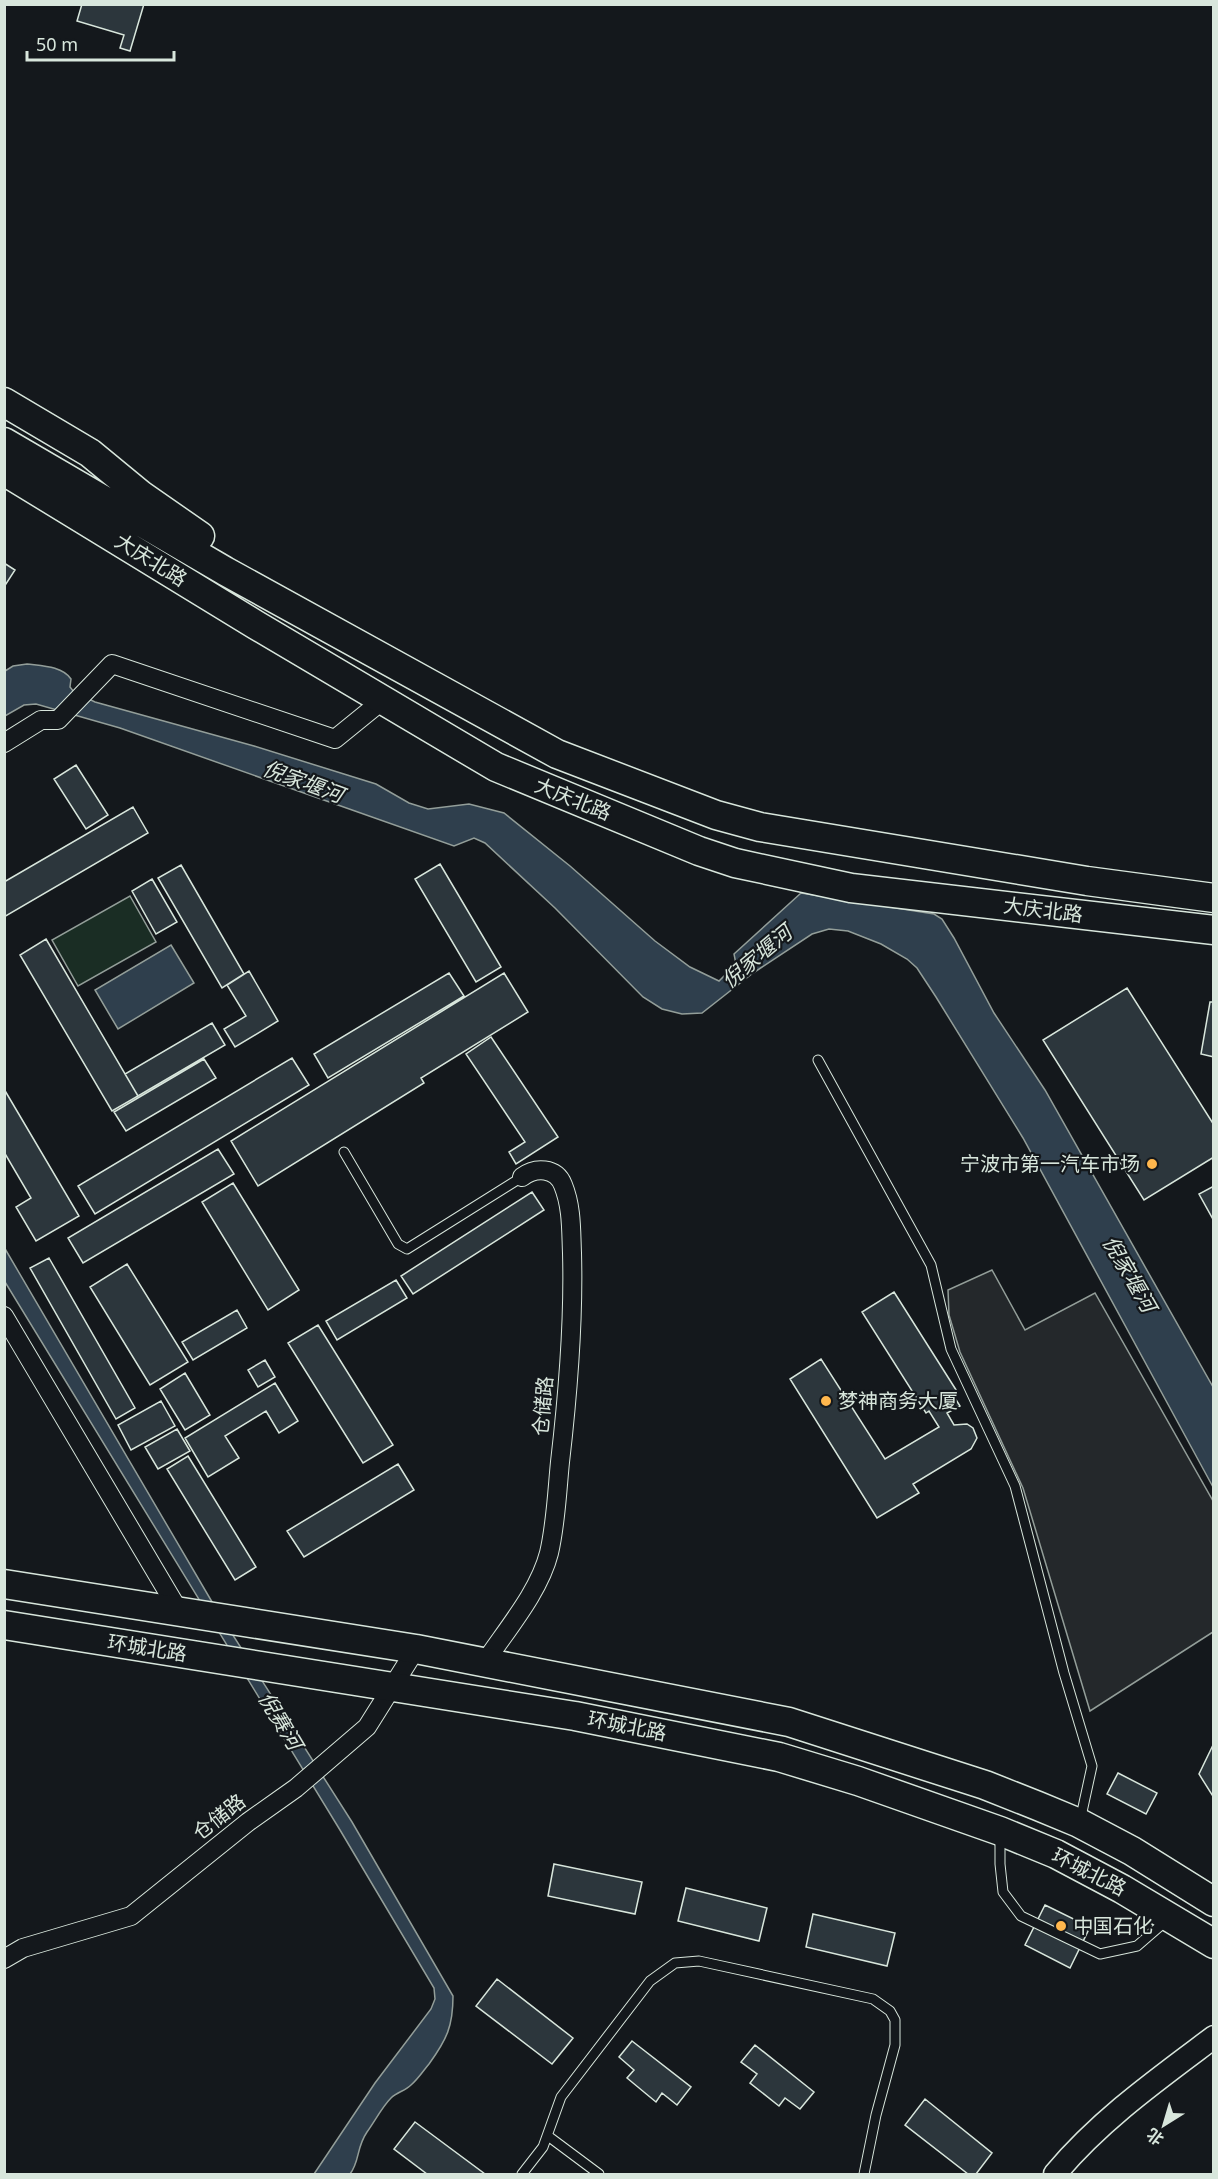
<svg xmlns="http://www.w3.org/2000/svg" width="1218" height="2179" font-family="'Noto Sans','Noto Sans SC',sans-serif">
<style>
.green{fill:#1a2d24;stroke:#939e99;stroke-width:1.5}
.parking{fill:#24282b;stroke:#939e99;stroke-width:1.5}
.water{fill:#2f3f4d;stroke:#939e99;stroke-width:1.5}
.building{fill:#2c363c;stroke:#d8e6dc;stroke-width:1.5}
.lines{fill:none;stroke-linecap:round;stroke-linejoin:round}
.service-casing{stroke:#d8e6dc;stroke-width:11}
.minor-casing{stroke:#d8e6dc;stroke-width:20}
.tertiary-casing{stroke:#d8e6dc;stroke-width:25}
.primary-casing{stroke:#d8e6dc;stroke-width:31}
.service{stroke:#14181c;stroke-width:9}
.minor{stroke:#14181c;stroke-width:18}
.tertiary{stroke:#14181c;stroke-width:22}
.primary{stroke:#14181c;stroke-width:28}
.poi-dot{fill:#ffb74d;stroke:#14181c;stroke-width:2}
.labels{text-anchor:middle;stroke-width:4.5;stroke-linejoin:round;paint-order:stroke}
.street-label{font-size:20px;fill:#d8e6dc;stroke:#14181c}
.poi-label{font-size:20px;fill:#d8e6dc;stroke:#14181c;text-anchor:start}
.water-label{font-size:21px;font-style:italic;fill:#d8e6dc;stroke:#14181c}
</style>
<rect width="100%" height="100%" fill="#14181c"/>
<path class="green" d="M130 896 156 942 78 986 52 940Z"/>
<path class="parking" d="M992 1270 1025 1330 1095 1293 1213 1501V1632L1090 1711 1023 1488 960 1352 949 1315 948 1290Z"/>
<path class="water" d="M27 664C42 666 62 666 71 679L70 687 74 692 95 702 254 746 376 784 409 803 428 809 469 804 504 813 570 866 655 941 690 967 719 981 736 964 734 954 801 893 934 914 942 919 954 938 994 1013 1045 1090 1213 1387V1487L1023 1138 936 997 917 968 907 959 881 944 848 931 829 929 812 934 753 973 702 1013 682 1014 662 1009 643 997 555 908 485 843 474 838 454 846 120 728 36 704 24 705 5 716V671L13 666Z
M171 945 194 983 118 1029 95 990Z
M4 1247 215 1607 352 1822 453 1996C453 2026 447 2039 429 2064 423 2071 418 2079 411 2085 405 2091 397 2092 391 2098 382 2107 375 2121 367 2132 356 2148 360 2161 350 2174H314L375 2083 431 2009 435 1999 434 1988 340 1830 5 1282Z"/>
<path class="building" d="M82 4H144L130 51 120 48 124 35 77 21Z
M4 563 15 570 4 587Z
M76 765 108 815 86 829 54 779Z
M133 807 148 833 4 917V882Z
M440 864 501 967 476 982 415 879Z
M181 865 244 974 222 988 158 878Z
M152 879 177 922 156 934 132 891Z
M46 939 138 1096 112 1111 20 955Z
M249 971 278 1021 235 1047 224 1029 246 1016 227 985Z
M449 973 464 996 328 1078 314 1054Z
M504 973 528 1012 421 1078 424 1083 258 1186 231 1141Z
M1127 988 1214 1125V1157L1144 1200 1043 1040Z
M1210 1002H1214V1057L1201 1054Z
M212 1023 225 1045 138 1096 125 1074Z
M491 1037 558 1137 516 1164 509 1152 525 1142 466 1054Z
M292 1058 309 1085 95 1214 78 1186Z
M204 1059 216 1078 126 1131 114 1112Z
M4 1089 79 1216 36 1241 16 1207 31 1198 4 1152Z
M218 1149 234 1174 83 1263 68 1238Z
M233 1183 299 1290 268 1310 202 1202Z
M1214 1186V1221L1199 1194Z
M532 1192 544 1210 413 1294 401 1276Z
M49 1258 135 1408 116 1419 30 1268Z
M127 1264 188 1362 150 1385 90 1287Z
M396 1280 407 1298 337 1340 326 1321Z
M894 1292 958 1393 953 1395 960 1406 947 1413 954 1425 967 1424 973 1428 977 1438 971 1449 913 1484 919 1493 877 1518 790 1379 821 1359 885 1459 939 1427 929 1411 926 1413 862 1312Z
M237 1310 247 1328 193 1360 182 1342Z
M318 1325 393 1445 363 1463 288 1343Z
M265 1360 275 1377 258 1387 248 1370Z
M185 1373 210 1415 185 1430 160 1389Z
M275 1383 298 1421 279 1433 266 1411 225 1436 239 1458 208 1477 185 1438Z
M161 1401 175 1426 131 1450 118 1425Z
M177 1429 190 1451 158 1469 145 1447Z
M188 1456 256 1567 235 1580 167 1469Z
M398 1464 414 1490 304 1557 287 1531Z
M1214 1743V1798L1199 1774Z
M1118 1773 1157 1793 1146 1814 1107 1794Z
M554 1864 642 1882 635 1914 548 1896Z
M686 1888 767 1908 759 1941 678 1921Z
M1045 1905 1090 1927 1070 1968 1025 1945Z
M813 1914 895 1933 887 1966 806 1947Z
M497 1979 573 2038 552 2064 476 2006Z
M632 2041 691 2087 677 2105 662 2093 656 2102 627 2078 634 2070 619 2057Z
M755 2045 814 2092 800 2109 785 2098 779 2106 750 2083 757 2074 741 2062Z
M925 2099 992 2153 976 2174H968L905 2125Z
M415 2122 485 2174H427L394 2149Z"/>
<g class="lines">
<defs>
<path id="service" d="M818 1060 931 1265 951 1349 1015 1486 1064 1673 1092 1766 1080 1821
M344 1152 398 1244 407 1249 522 1177
M1000 1834V1864L1003 1892 1021 1916 1100 1954 1137 1946 1167 1920
M548 2136 599 2174
M522 2174 543 2147 561 2097 650 1981 675 1963 699 1961 873 1999 890 2011 895 2020V2045L876 2115 864 2174"/>
<path id="minor" d="M4 743 41 720H58L112 664 335 739 383 700
M4 1316 179 1611
M485 1662C507 1629 539 1592 549 1553 556 1523 557 1492 560 1462 568 1393 574 1323 572 1253 571 1230 572 1207 563 1185 556 1167 535 1167 522 1177
M4 1959 23 1948 131 1916 248 1822 296 1788 367 1727 416 1649"/>
<path id="tertiary" d="M1055 2174C1100 2120 1158 2079 1214 2037"/>
<path id="primary" d="M4 402 90 453 141 495 200 536
M4 442 225 571 557 754 716 815 760 827 1087 881 1214 898
M4 471 256 625 496 767 699 851 735 863 851 888 1214 930
M4 1584 416 1649 789 1722 985 1785 1038 1806 1079 1823 1132 1851 1214 1902
M4 1625 575 1716 779 1757 858 1781 1000 1831 1056 1854 1122 1889 1214 1944"/>
</defs>
<use href="#service" class="service-casing"/>
<use href="#minor" class="minor-casing"/>
<use href="#tertiary" class="tertiary-casing"/>
<use href="#primary" class="primary-casing"/>
<use href="#service" class="service"/>
<use href="#minor" class="minor"/>
<use href="#tertiary" class="tertiary"/>
<use href="#primary" class="primary"/>
</g>
<g class="poi-dot">
<circle cx="1152" cy="1164" r="6"/>
<circle cx="826" cy="1401" r="6"/>
<circle cx="1061" cy="1926" r="6"/>
</g>
<g class="labels">
<g class="street-label">
<text transform="translate(151 560) rotate(32)" y="7">大庆北路</text>
<text transform="translate(573 799) rotate(22)" y="7">大庆北路</text>
<text transform="translate(1043 910) rotate(7)" y="7">大庆北路</text>
<text transform="translate(543 1406) rotate(-85)" y="7">仓储路</text>
<text transform="translate(147 1648) rotate(9)" y="7">环城北路</text>
<text transform="translate(627 1726) rotate(11)" y="7">环城北路</text>
<text transform="translate(219 1817) rotate(-38)" y="7">仓储路</text>
<text transform="translate(1089 1872) rotate(27)" y="7">环城北路</text>
</g>
<g class="poi-label">
<text x="1140" y="1171" text-anchor="end">宁波市第一汽车市场</text>
<text x="838" y="1408">梦神商务大厦</text>
<text x="1073" y="1933">中国石化</text>
</g>
<g class="water-label">
<text transform="translate(303 782) rotate(20)" y="7">倪家堰河</text>
<text transform="translate(757 957) rotate(-40)" y="7">倪家堰河</text>
<text transform="translate(1129 1274) rotate(60)" y="7">倪家堰河</text>
<text transform="translate(280 1721) rotate(59)" y="7">倪赛河</text>
</g>
</g>
<rect width="1218" height="2179" fill="none" stroke="#d8e6dc" stroke-width="12"/>
<g transform="translate(1164 2125) rotate(217)" stroke="#14181c" stroke-width="4.5" paint-order="stroke">
<path d="M0-4.5L10 22L0 15L-10 22Z" fill="#d8e6dc"/>
<text y="-9" font-size="16" font-weight="bold" text-anchor="middle" fill="#d8e6dc">北</text>
</g>
<path d="M27 51v9h147v-9" fill="none" stroke="#d8e6dc" stroke-width="3"/>
<text x="36" y="51" font-size="18" fill="#d8e6dc" stroke="#14181c" stroke-width="4.5" paint-order="stroke">50 m</text>
</svg>
